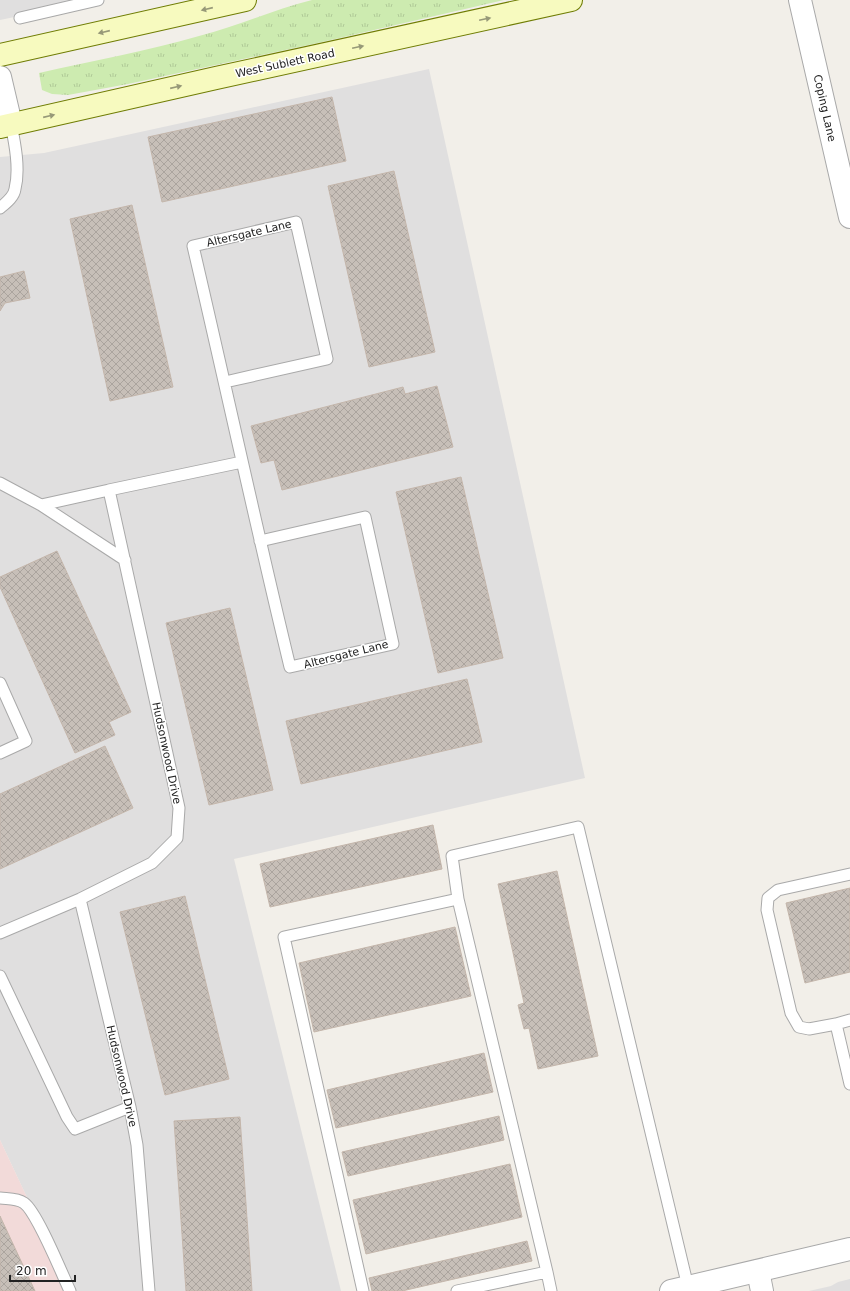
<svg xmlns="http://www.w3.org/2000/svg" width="850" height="1291" font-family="'DejaVu Sans',sans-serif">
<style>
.residential{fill:#e0dfdf}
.commercial{fill:#f2dad9}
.grass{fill:url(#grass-tufts)}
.building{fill:url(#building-cross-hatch);stroke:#c4b6ab}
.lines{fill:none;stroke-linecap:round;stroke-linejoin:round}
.service-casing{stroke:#a9a9a9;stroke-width:13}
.minor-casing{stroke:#a9a9a9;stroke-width:24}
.tertiary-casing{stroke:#a9a9a9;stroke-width:24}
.secondary-casing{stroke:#707d05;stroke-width:24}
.service{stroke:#fff;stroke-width:11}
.minor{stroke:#fff;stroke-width:22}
.tertiary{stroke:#fff;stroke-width:22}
.secondary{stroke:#f7fabf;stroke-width:22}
.oneway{fill:#979978}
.labels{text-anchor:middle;stroke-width:3;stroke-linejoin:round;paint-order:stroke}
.street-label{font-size:11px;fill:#222;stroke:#fff}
</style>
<defs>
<pattern id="grass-tufts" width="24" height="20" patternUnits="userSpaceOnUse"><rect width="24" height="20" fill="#cdebb0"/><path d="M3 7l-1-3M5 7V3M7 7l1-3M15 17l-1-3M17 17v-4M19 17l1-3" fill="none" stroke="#b0c997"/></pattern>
<pattern id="building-cross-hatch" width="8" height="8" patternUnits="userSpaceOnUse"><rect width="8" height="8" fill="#c7bfb8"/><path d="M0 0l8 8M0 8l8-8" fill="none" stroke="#aba49e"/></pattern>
</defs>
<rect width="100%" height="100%" fill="#f2efe9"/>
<path class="residential" d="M0 0H96L0 20Z
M429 69 585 778 234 859 341 1291H71L0 1140V157L44 153Z
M850 1279V1291H809L831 1286 838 1282Z"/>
<path class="commercial" d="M0 1140 71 1291H0Z"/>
<path class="grass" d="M312 0H504L322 42 128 84 68 95 52 94 42 90 39 73C92 61 146 51 199 36 237 26 273 10 312 0Z"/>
<path class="building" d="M332 97 346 161 162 202 148 137Z
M394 171 435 352 369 367 328 186Z
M132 205 173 387 110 401 70 219Z
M24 271 30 298 5 303 0 311V277Z
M437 386 453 447 282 490 274 460 261 463 251 426 403 387 405 394Z
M461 477 503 658 438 673 396 492Z
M57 551 131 712 109 722 115 735 75 753 0 587V577Z
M230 608 273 790 209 805 166 623Z
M467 679 482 742 301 784 286 721Z
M105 746 133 808 0 869V794Z
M433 825 442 869 270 907 260 864Z
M557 871 598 1056 538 1069 529 1028 524 1029 518 1005 524 1003 498 884Z
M850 888V972L805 983 786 903Z
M185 896 229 1079 165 1095 120 912Z
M455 927 471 996 314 1032 299 963Z
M484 1053 493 1092 336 1128 327 1090Z
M499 1116 504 1140 348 1176 342 1152Z
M240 1117 252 1291H186L174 1121Z
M510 1164 522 1217 366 1254 353 1200Z
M0 1216 35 1291H0Z
M527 1241 532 1261 402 1291H372L369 1278Z"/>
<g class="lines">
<defs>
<path id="service" d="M20 18 98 0
M0 208C6 203 14 197 15 189 20 169 15 144 11 124
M225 382 327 359 296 222 193 246C226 387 256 527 290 667L393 644 365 517 260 541
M0 483 41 505 109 490 179 808 177 838 152 863 80 899 0 933
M109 490 242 462
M41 505 125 560
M0 683 26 741 0 753
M850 874 778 890 768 898 767 910 791 1013 799 1027 809 1029 836 1024 850 1084
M80 899 130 1107 137 1145 149 1291
M458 899 452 856 578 827 688 1287
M0 976 67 1117 75 1129 130 1107
M836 1024 850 1020
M0 1198C8 1199 17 1198 24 1203 37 1212 62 1274 70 1291
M363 1291 284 937 458 899 547 1272
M457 1291 547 1272 551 1291"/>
<path id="minor" d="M800 0 850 217
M0 77 11 124
M758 1271 762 1291"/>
<path id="tertiary" d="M671 1291 850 1249"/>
<path id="secondary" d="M0 55 245 0
M0 127 216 78 571 0"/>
</defs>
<use href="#service" class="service-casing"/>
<use href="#minor" class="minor-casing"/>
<use href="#tertiary" class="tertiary-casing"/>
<use href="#secondary" class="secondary-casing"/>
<use href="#service" class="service"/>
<use href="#minor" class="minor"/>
<use href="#tertiary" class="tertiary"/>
<use href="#secondary" class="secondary"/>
</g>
<defs><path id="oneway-solid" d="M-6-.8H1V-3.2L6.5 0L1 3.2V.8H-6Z"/></defs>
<g class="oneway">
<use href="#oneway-solid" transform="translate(207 9) rotate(167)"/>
<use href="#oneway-solid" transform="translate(485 19) rotate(-12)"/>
<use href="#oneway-solid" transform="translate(104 32) rotate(167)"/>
<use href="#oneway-solid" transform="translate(358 47) rotate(-12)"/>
<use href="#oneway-solid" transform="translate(176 87) rotate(-13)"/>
<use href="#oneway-solid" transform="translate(49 116) rotate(-13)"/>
</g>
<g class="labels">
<g class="street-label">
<text transform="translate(285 63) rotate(-12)" y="4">West Sublett Road</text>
<text transform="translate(825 108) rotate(77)" y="4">Coping Lane</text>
<text transform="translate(249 233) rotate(-13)" y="4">Altersgate Lane</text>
<text transform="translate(346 654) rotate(-14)" y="4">Altersgate Lane</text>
<text transform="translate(167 753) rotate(78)" y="4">Hudsonwood Drive</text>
<text transform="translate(122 1076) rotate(77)" y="4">Hudsonwood Drive</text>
</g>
</g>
<path d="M10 1275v6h65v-6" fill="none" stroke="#222222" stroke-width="2"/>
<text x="16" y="1275" font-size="12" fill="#222222" stroke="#ffffff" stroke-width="3" paint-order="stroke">20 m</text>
</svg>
